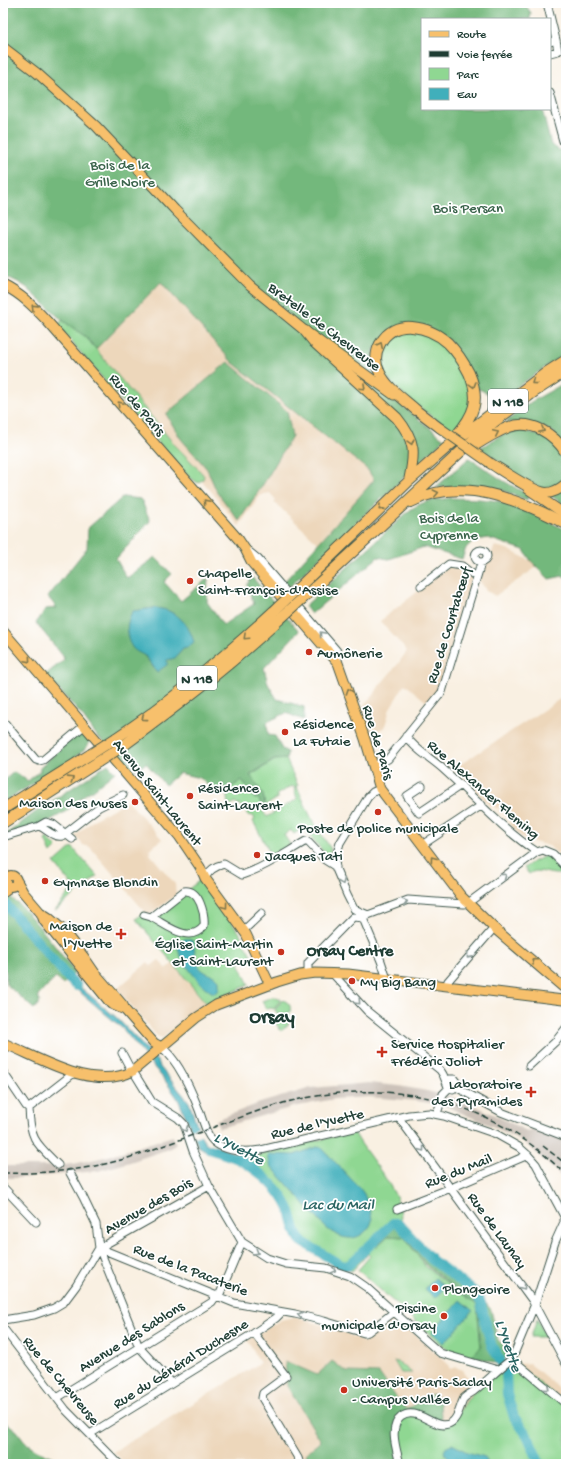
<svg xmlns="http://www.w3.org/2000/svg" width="569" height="1467" font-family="'Gochi Hand',sans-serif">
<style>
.built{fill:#edd7bb}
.industrial{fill:#ccc2b9}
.green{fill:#8fd792;stroke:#578a63}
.forest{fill:#73b87c;stroke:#497a58;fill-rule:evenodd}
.water{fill:#40afbb;stroke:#307678}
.pier{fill:#f9f0e2}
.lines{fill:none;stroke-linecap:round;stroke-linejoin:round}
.river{stroke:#40afbb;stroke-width:10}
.minor-casing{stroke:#40584e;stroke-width:9}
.major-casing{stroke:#40584e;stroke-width:11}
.highway-casing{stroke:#40584e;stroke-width:12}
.minor{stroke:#fff;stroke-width:7}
.major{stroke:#f7c06c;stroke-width:9}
.highway{stroke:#f7c06c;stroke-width:10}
.rail{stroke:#1f3d34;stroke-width:1.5;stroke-dasharray:6 3;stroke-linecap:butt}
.major-bridge-casing{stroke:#40584e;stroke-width:11;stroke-linecap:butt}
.highway-bridge-casing{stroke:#40584e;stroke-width:12;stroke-linecap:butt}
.major-bridge{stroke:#f7c06c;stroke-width:9}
.highway-bridge{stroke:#f7c06c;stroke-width:10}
.oneway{stroke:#80784d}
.oneway2{stroke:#8f9e9a}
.poi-dot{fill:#c8321e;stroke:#fff;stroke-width:1.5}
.labels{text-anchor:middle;stroke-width:3.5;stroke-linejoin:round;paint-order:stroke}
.shield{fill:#fff;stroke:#627771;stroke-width:1}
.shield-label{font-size:14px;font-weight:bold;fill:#1f3d34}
.park-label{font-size:15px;fill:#3b644c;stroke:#fff}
.street-label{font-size:15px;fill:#1f3d34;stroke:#fff}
.poi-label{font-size:15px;fill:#1f3d34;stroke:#fff;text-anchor:start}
.neighbourhood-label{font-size:16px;font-weight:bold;fill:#1f3d34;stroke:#fff}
.water-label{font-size:16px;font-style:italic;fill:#2b6563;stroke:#fff}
.district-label{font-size:19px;font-weight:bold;fill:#1f3d34;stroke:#fff}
</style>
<rect width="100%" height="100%" fill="#fff"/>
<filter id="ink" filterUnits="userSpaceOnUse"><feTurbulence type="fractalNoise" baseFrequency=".025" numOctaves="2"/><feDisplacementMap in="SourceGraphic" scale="8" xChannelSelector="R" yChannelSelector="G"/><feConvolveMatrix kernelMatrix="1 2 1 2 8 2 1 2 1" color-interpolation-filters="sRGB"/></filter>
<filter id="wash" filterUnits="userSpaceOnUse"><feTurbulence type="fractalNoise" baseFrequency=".012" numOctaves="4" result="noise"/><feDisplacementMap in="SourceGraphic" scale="16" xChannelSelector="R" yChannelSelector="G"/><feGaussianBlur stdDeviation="0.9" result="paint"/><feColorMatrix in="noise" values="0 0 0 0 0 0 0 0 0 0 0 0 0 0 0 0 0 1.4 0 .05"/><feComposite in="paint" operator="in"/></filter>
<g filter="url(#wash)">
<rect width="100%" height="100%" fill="#f9f0e2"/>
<path class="built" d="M161 282 232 362 368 470 374 480 318 543 274 502 276 500 270 493 264 494 260 496 239 526 211 491 201 480 203 478 201 472 174 444 96 349Z
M495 546 507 549 531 561 537 567 495 596 487 591 478 579Z
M450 566 463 569 473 578 440 690 429 704 405 684 390 708 385 727 370 735 360 709 374 695 379 686 398 664 407 651 380 621Z
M566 695V862L549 846 527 840 519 835 509 823 512 822 510 814 503 803 497 809 493 805 491 806 458 775 459 773 456 771 454 772 452 770Z
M128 801 162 839 150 849V854L175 884 176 895 150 914 146 913 90 847 83 845 75 836 96 818Z
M159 960 167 969 173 963 207 1004 200 1008 201 1009 173 1032 171 1030 163 1038 157 1036 117 989 148 962 151 966Z
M293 1317 338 1329 363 1342 392 1319H398L447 1363 450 1369 456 1367 462 1370 472 1383V1388L509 1365 529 1363 566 1394V1464H125L113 1452 260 1363 247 1340 281 1320Z"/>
<path class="industrial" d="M369 1083 399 1086 427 1091 452 1097 478 1107 529 1132 532 1126 566 1140V1181L532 1149 518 1139 492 1126 443 1105 417 1101 369 1097 334 1099 293 1107 219 1128 216 1120 260 1103 311 1088Z
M173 1136 176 1144 171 1148 130 1162 98 1171 21 1178H3V1166H58L78 1163 105 1157Z"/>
<path class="green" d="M62 320 86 337 174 444 201 472 204 476 203 479 198 483 188 476 147 430 58 326Z
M401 332C405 332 409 331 413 332 440 335 461 360 468 384 469 389 472 397 471 402 469 413 462 422 454 430 433 419 396 392 383 372 374 355 386 339 401 332Z
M286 759 298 786 290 787 276 795 278 798 265 806 263 794 250 776 275 760Z
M242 780 255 799 258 798 264 808 262 810 267 817 297 799 294 788 297 787 313 822 331 849 329 854 327 856 303 828 294 834 291 830 284 835 290 844 274 854 270 853 253 821 255 819 252 815 249 816 246 813 249 811 246 807 243 809 239 804 237 805 236 802 228 806 226 788 230 786 229 789Z
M47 838 57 847 51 853 45 840Z
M72 847 97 876 78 892 54 863Z
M548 855 565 873C563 873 561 874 558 874 549 875 537 867 529 874L524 868 534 861Z
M200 880 239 932 252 957 239 963 249 985 206 1003 136 919 144 912 151 919Z
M72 889 77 892 55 911Z
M272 997 281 999 274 1009 271 1008 266 1009 262 1001Z
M282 1000C287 1001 292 1005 290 1012L289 1013 278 1014 275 1010Z
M290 1015 288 1025 281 1031 275 1022 278 1016Z
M354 1132C367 1156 389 1177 399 1204 400 1208 401 1214 401 1219L382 1241 388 1236 404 1237 426 1267 477 1305 481 1347 471 1356 449 1351 424 1329 422 1331 419 1329 421 1326 358 1270 370 1256 368 1254 352 1271 301 1241 295 1229 292 1214 282 1196 263 1176 241 1161 266 1152Z
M537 1319 546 1337H531Z
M394 1361 400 1363 412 1373H401Z
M512 1361 566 1404V1464H400L394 1436 401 1417 409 1414 430 1420 451 1423 473 1392Z"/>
<path class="forest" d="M3 3H524L531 13 530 19H422V109H542L551 145 566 154V353L499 399 477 388 450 341 405 323 374 349V384L444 439 289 587 284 582 374 480 368 470 232 362 161 282 96 349 86 337 62 320 26 287 18 282 3 275V248L6 238 3 236Z
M228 362 287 411 292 436 264 483 239 521 217 492 207 469 181 439 166 414Z
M566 382V506L540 488 523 479 480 448C514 427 515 425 553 441L555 433 538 425 506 422 531 402Z
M469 458 502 480 528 495 527 500 502 490 483 488 436 487Z
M123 497 141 499 150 521 116 559 127 578 155 557 172 574 164 582 181 601 208 578 207 602 223 625 254 604 247 585 252 577 299 631 264 668 268 684 277 699 304 707V720L286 713 267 722 268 735 275 736 282 749 288 752 286 759 274 760 250 775 263 794 265 806 263 807 258 798 255 799 242 780 229 789 226 788 217 794 200 778 179 773 165 785 146 763 137 770 127 768 120 758 97 736 81 714 45 675 64 660 63 656 36 623 46 609 57 608 48 597 87 548 88 528ZM154 608C170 609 179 615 188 628L187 648 183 649 175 658 166 660 157 672 128 635C127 626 128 618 133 611Z
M451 498C470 499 491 498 509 504 529 511 547 521 566 530V578L563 576 549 579 531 561 524 550 488 538 473 541 466 548 462 559 424 547 389 559 378 557 311 614 305 606 410 510C426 499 433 501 451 498Z
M78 731 88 737 89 742 87 747 71 761 3 802V781L14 772 28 781 40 771V768Z
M108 764 115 772 93 790 87 793 65 812 38 827 6 834 37 811Z
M5 894C20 903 30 916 41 929 53 943 64 958 75 973L63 985 56 978 38 995 40 1002 34 1009 6 984V971L3 970V895Z
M401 1219 410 1234 433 1258 460 1277 477 1292 491 1310 498 1340 511 1352 499 1365 490 1361 471 1356 481 1347 477 1305 427 1266 404 1237 388 1236 376 1247Z
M285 1361 317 1375 332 1361 347 1372 379 1373 401 1404 407 1409 432 1394 440 1398 441 1419 430 1420 417 1414 397 1421 400 1464H310L305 1454 321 1441 287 1386Z
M3 1420 17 1431 26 1443 37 1450 70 1464H3Z"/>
<path class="water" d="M154 608C175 609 188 622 194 642L187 648 183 649 175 658 167 660V665L157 672C153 667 150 661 145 656 141 653 135 652 132 647 125 638 126 620 133 611Z
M184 939H189L193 941C196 952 194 966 205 972 210 975 215 975 219 980V989L215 993C205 993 177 957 178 946Z
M71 974 81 988 117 1018 159 1063 160 1067 189 1102 201 1136 205 1142 211 1147 223 1151 222 1156 208 1152 198 1146 178 1099 166 1082 123 1029 66 980Z
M320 1146C331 1157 341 1169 352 1180 356 1184 361 1189 364 1194 367 1201 372 1213 372 1221 371 1225 369 1228 366 1231 353 1244 337 1237 325 1227L270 1165 268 1154 294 1155Z
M435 1278 445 1287 435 1298 425 1289Z
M460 1300 473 1311 444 1343 432 1332Z
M452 1444 467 1452 485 1457 487 1460V1464H456L445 1454 444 1451 447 1446Z"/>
<path class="pier" d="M200 1126 203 1134 192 1138 189 1130Z"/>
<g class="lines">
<path class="river" d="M3 901 70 980 77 986
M210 1149C220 1153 232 1156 242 1161 260 1172 279 1188 288 1207 294 1218 293 1232 301 1241L341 1265 347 1266 350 1264 393 1223H398L432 1260 476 1293 481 1303 486 1326 492 1346 506 1371 507 1394 514 1417 527 1435 540 1464"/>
</g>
</g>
<g filter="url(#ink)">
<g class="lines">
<defs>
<path id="minor" d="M547 3 556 40 550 42
M550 53 558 51 556 40
M550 93 563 141 566 143
M247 550 258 559 337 651 338 655V663
M475 556a6 6 0 1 1 12 0a6 6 0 1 1-12 0Z
M421 586 449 564 462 566 476 577
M3 721 36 760 39 761 43 760 85 725
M406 736C415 750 431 758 443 769 473 796 503 830 537 852L543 850 553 854 566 867
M376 765 388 759 442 692 479 570 481 562
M422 786 407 796 419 813 461 785
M39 826C47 829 53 838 62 836L99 807 123 795
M3 837 39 826 46 822 53 824 72 839
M422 845 482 805
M205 878C209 870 215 866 224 864L242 875C266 867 285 853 306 841L309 843 325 860 336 867
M144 915 151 917 184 891C200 889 205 915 204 926 189 945 167 925 151 917
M368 915 354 909 347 895 336 869 335 860 340 843 368 797 373 792 380 789
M362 916 381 961 387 979
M364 918 368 915 408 900 464 904 468 903 537 852
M243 931 262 913
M332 973 367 1011 440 1070C446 1077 445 1083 449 1088
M308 974V963L353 917 364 918
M446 986 448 981 494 928
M161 1047C177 1058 192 1092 199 1110 202 1118 204 1126 208 1134 217 1152 243 1153 261 1150L409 1115 429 1113 444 1116 496 1134 519 1147 528 1155 536 1164 564 1216V1222L555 1242 535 1304 512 1359
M122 1053 132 1072
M529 1066 555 1042 566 1028
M133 1071 152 1102 178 1118 184 1124 193 1151 209 1186 242 1242 267 1258 286 1264 326 1268 350 1276 366 1287 440 1353 498 1370
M3 1072 26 1106 29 1108
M447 1082 449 1079H454L457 1083 456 1087
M456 1087 501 1112 566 1137
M29 1108C30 1140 36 1143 58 1165
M29 1108 74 1073
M437 1114 443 1094 449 1088 453 1089
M399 1118 532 1300 566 1364
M70 1173 83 1197 96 1224 99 1248 139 1347 172 1383
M3 1187 36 1222
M397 1209 451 1188 528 1155
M99 1248 234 1303 295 1314 324 1321 364 1333 368 1332 394 1312
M219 1296 242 1242
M3 1320 34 1315 54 1308 64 1302 76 1286 99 1248 209 1186
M3 1328 66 1410 119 1464
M254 1333 286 1376 263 1393 262 1398 298 1458 300 1464
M512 1359 566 1404
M57 1398 212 1302 217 1295
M90 1434 254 1333 276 1318 282 1312
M400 1464C397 1451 388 1427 401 1417 418 1404 436 1434 452 1422 459 1417 460 1405 464 1398 467 1395 471 1393 474 1391 487 1381 498 1369 512 1359"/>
<path id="major" d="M3 47 37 73 96 126 175 210 250 286 305 331 394 395
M3 285C21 294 33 306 47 321L239 540 245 549 252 563 338 663 365 739 380 789 461 896 494 928 563 987
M411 406 440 428
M528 489 566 515
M3 631 179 836 200 867 205 878 246 934 270 985
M5.5 881a5.5 5.5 0 1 1 11 0a5.5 5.5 0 1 1-11 0Z
M17 881 23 892 40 912 48 917 62 929 84 957 95 973 123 1005 125 1010 154 1043 161 1047
M41 913 44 921 111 1004 125 1010
M3 1043C41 1058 92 1092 133 1071L196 1018 216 1005 277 982 300 975 315 973 348 974 563 1000"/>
<path id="highway" d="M305 331 314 342 397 418C416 441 415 453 409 481
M416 410C404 399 387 388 380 373 375 364 375 353 380 344 394 317 429 326 448 343 457 352 463 361 469 373 481 400 474 415 456 436
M474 446C485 439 496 432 509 427 532 419 554 434 566 453
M490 463C503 471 533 492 546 493 554 493 560 489 566 484
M411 502C461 475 520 500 566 524
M295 591 409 481 451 444 547 372 566 360
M302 599 485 429 534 392 566 371
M116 738C172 701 224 657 274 611
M123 746C178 705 231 665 281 618
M3 809 91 754
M3 823 98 762
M3 892 5 891"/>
</defs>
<use href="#minor" class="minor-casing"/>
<use href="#major" class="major-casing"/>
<use href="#highway" class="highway-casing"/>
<use href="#minor" class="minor"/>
<use href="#major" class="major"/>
<use href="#highway" class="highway"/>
<path class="rail" d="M543 1146 566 1164
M3 1173C46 1174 87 1170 128 1158 160 1147 191 1136 222 1124 245 1116 267 1107 291 1101 394 1077 491 1099 566 1175"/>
<defs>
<path id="major-bridge" d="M440 428 490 463"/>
<path id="highway-bridge" d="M274 611 295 591
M281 618 302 599
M91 754 116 738
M98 762 123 746"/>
</defs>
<use href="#major-bridge" class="major-bridge-casing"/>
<use href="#highway-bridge" class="highway-bridge-casing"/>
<use href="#major-bridge" class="major-bridge"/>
<use href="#highway-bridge" class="highway-bridge"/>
</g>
<defs><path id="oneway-chevron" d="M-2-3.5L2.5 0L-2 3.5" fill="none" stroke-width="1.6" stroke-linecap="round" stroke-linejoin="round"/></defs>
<g class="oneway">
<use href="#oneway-chevron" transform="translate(34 307) rotate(-136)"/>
<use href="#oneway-chevron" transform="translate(380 345) rotate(-64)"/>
<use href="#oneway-chevron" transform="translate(534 382) rotate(143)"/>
<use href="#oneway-chevron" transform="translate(473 385) rotate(74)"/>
<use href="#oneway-chevron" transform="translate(363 387) rotate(43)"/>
<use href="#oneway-chevron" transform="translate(120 404) rotate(-131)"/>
<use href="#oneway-chevron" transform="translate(542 430) rotate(27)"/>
<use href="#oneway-chevron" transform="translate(496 433) rotate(-25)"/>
<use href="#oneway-chevron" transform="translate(411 442) rotate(74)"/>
<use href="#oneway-chevron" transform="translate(436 493) rotate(-13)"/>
<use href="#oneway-chevron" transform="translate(206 502) rotate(-131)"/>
<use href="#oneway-chevron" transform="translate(381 508) rotate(136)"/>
<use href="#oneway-chevron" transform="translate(246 637) rotate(137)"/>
<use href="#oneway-chevron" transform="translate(28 660) rotate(49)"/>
<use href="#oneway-chevron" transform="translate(349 691) rotate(-109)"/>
<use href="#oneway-chevron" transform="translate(144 718) rotate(143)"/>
<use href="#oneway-chevron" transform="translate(71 779) rotate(-32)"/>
<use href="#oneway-chevron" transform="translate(433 859) rotate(-126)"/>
<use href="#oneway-chevron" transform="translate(225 906) rotate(53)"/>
<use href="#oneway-chevron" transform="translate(534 961) rotate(-138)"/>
</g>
<g class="oneway2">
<use href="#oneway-chevron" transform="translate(322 634) rotate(-131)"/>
<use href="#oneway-chevron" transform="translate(504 876) rotate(-36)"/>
<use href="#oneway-chevron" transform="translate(342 882) rotate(68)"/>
<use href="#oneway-chevron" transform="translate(405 902) rotate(-16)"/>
<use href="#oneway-chevron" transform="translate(469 956) rotate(132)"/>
<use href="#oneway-chevron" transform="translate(358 1002) rotate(47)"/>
<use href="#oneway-chevron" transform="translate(185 1129) rotate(68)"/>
<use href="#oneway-chevron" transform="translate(422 1149) rotate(53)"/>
<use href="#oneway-chevron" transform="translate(256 1252) rotate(31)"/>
<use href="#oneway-chevron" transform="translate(333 1270) rotate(15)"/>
<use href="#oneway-chevron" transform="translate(523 1287) rotate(54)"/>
<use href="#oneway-chevron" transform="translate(300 1315) rotate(-167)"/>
<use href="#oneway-chevron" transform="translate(547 1388) rotate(40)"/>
</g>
</g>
<g class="poi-dot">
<circle cx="190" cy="581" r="4"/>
<circle cx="309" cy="652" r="4"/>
<circle cx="285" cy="732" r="4"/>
<circle cx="190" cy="796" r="4"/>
<circle cx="135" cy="802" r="4"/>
<circle cx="378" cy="812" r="4"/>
<circle cx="257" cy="855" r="4"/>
<circle cx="45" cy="881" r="4"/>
<path d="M119 928h4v4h4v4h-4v4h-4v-4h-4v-4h4z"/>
<circle cx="281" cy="952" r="4"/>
<circle cx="352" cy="981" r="4"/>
<path d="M380 1046h4v4h4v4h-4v4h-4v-4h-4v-4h4z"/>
<path d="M529 1086h4v4h4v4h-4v4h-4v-4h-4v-4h4z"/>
<circle cx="435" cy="1288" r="4"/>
<circle cx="444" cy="1316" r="4"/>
<circle cx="344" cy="1390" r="4"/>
</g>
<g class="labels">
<g class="shield">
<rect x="488" y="389" width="40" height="24" rx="3"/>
<rect x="177" y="666" width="40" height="24" rx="3"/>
</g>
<g class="shield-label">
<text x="508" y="406">N 118</text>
<text x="197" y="683">N 118</text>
</g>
<g class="park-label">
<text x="120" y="169">Bois de la<tspan x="120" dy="17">Grille Noire</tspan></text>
<text x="468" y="212">Bois Persan</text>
<text x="449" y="522">Bois de la<tspan x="449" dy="17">Cyprenne</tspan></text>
</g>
<g class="street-label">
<text transform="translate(325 326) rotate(37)" y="5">Bretelle de Chevreuse</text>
<text transform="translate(138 404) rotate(49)" y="5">Rue de Paris</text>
<text transform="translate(448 625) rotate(-73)" y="5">Rue de Courtabœuf</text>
<text transform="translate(379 742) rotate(73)" y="5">Rue de Paris</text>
<text transform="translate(484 789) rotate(41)" y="5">Rue Alexander Fleming</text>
<text transform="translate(158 792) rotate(51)" y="5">Avenue Saint-Laurent</text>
<text transform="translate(317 1123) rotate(-13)" y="5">Rue de l'Yvette</text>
<text transform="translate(458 1170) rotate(-22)" y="5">Rue du Mail</text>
<text transform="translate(148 1205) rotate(-30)" y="5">Avenue des Bois</text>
<text transform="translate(498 1230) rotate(54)" y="5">Rue de Launay</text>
<text transform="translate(191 1269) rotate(21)" y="5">Rue de la Pacaterie</text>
<text transform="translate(131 1336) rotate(-32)" y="5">Avenue des Sablons</text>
<text transform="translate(180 1363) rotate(-32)" y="5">Rue du Général Duchesne</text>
<text transform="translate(62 1380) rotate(50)" y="5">Rue de Chevreuse</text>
</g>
<g class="poi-label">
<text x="198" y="577">Chapelle<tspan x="198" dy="17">Saint-François-d'Assise</tspan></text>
<text x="317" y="657">Aumônerie</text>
<text x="293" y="728">Résidence<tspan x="293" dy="17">La Futaie</tspan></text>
<text x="198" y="792">Résidence<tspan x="198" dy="17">Saint-Laurent</tspan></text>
<text x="127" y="807" text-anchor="end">Maison des Muses</text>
<text x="378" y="832" text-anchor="middle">Poste de police municipale</text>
<text x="265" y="860">Jacques Tati</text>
<text x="53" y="886">Gymnase Blondin</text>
<text x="112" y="930" text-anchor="end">Maison de<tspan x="112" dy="17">l'Yvette</tspan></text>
<text x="273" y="948" text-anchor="end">Église Saint-Martin<tspan x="273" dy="17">et Saint-Laurent</tspan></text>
<text x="360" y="986">My Big Bang</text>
<text x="391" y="1048">Service Hospitalier<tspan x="391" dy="17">Frédéric Joliot</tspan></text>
<text x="522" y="1088" text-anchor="end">Laboratoire<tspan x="522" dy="17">des Pyramides</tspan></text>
<text x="443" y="1293">Plongeoire</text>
<text x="436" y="1312" text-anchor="end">Piscine<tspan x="436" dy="17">municipale d'Orsay</tspan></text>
<text x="352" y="1386">Université Paris-Saclay<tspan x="352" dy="17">- Campus Vallée</tspan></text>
</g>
<g class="neighbourhood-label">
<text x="350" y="955">Orsay Centre</text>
</g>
<g class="water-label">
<text transform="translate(240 1147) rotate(28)" y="6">L'Yvette</text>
<text x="338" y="1209">Lac du Mail</text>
<text transform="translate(510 1345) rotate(71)" y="6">L'Yvette</text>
</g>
<g class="district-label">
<text x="272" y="1022">Orsay</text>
</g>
</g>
<rect width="569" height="1467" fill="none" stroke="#fff" stroke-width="16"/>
<rect x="421" y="18" width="130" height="92" fill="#ffffff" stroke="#a5b1ae"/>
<rect x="429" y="31" width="20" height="6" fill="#f7c06c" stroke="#a5b1ae"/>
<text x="457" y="38" font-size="12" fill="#1f3d34">Route</text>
<rect x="429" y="51" width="20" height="6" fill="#1f3d34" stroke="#a5b1ae"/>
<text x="457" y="58" font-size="12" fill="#1f3d34">Voie ferrée</text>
<rect x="429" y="68" width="20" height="12" fill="#8fd792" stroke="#a5b1ae"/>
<text x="457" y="78" font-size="12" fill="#1f3d34">Parc</text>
<rect x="429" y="88" width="20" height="12" fill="#40afbb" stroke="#a5b1ae"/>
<text x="457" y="98" font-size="12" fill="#1f3d34">Eau</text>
</svg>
